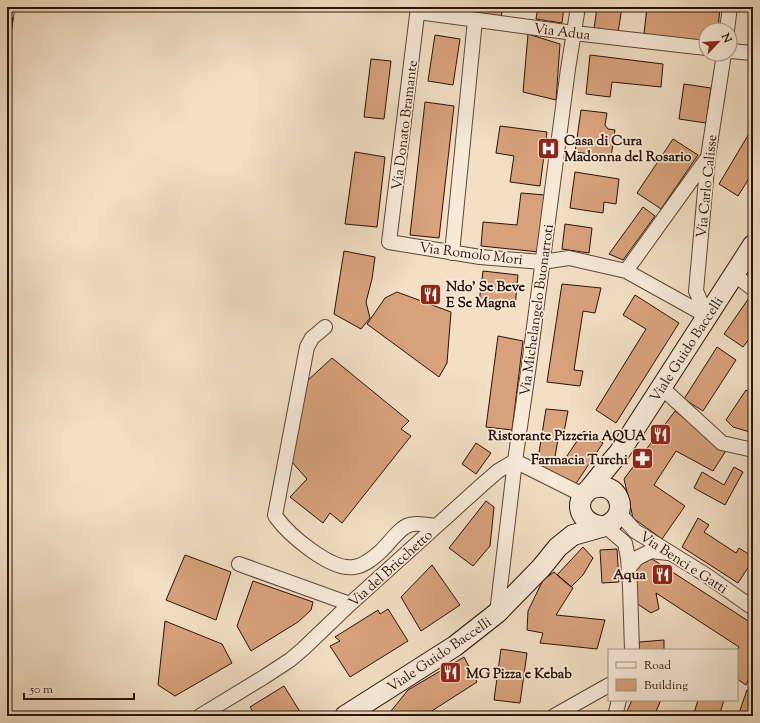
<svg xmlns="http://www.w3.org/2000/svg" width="760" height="723" font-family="'Sorts Mill Goudy',serif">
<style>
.building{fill:#d8a27c;stroke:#291209}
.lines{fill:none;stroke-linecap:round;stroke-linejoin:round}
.street-casing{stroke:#5b4538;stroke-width:16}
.secondary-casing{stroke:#291209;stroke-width:22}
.street{stroke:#f7ead9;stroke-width:14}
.secondary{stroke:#f7ead9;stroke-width:20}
.rail-casing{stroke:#291209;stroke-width:4.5}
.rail{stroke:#f7ead9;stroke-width:3;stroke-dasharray:9;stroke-linecap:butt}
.labels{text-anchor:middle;stroke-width:3.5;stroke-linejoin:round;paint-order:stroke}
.street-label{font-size:14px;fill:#291209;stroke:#f7ead9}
.poi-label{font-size:14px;font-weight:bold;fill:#291209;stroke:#f7ead9;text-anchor:start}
</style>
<rect width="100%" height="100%" fill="#f2dfc4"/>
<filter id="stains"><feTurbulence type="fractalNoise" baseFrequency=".005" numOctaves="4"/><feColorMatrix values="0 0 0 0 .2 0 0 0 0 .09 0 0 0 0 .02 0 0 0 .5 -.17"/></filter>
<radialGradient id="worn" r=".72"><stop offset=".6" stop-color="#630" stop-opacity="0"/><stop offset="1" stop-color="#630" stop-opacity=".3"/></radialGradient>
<path class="building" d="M441 7H503L501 17 441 8Z
M538 7H564L562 23 536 19Z
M597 7H622L618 33 594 29Z
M647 7H720L718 30H706V42L644 34Z
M752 7H753V30L749 29Z
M528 34 560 44 556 100 523 92Z
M435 35 460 39 453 85 428 81Z
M590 55 663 64 661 87 612 82 610 97 586 94Z
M371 59 391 61 384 119 364 117Z
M684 84 711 88 706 123 679 119Z
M425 102 454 106 439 238 410 235Z
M581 110 607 113 605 125 608 129 615 130 611 157 575 152Z
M500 126 547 132 540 186 510 182 514 156 496 153Z
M753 127V172L738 196 719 184Z
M673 139 698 155 661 209 637 193Z
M355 152 385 157 377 227 345 224Z
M575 172 619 179 616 204 604 202 603 213 570 208Z
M521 193 545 195 539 252 481 246 483 222 517 225Z
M643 207 655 216 623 260 609 254Z
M565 224 592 228 589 253 562 249Z
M344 251 375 257 372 279 366 302 370 318 361 329 334 314Z
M483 271 518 275 515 307 479 303Z
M562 284 601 288 595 313 583 311 574 370 583 371 580 386 547 382Z
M397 292 451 312 447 363 439 377 367 324 385 298Z
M635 295 679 323 616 423 596 410 646 329 623 315Z
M751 295 753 297V334L743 347 724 334Z
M498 336 523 341 512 430 486 427Z
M717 347 736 360 703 411 684 399Z
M332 358 409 421 401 429 411 436 342 523 330 513 323 523 290 497 307 479 291 461 306 382Z
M746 390 753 395V433L733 427 726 420Z
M546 409 568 411 564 432 559 433 555 457 562 463 584 431 603 443 575 485 537 465Z
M675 411 715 443 727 449 713 471 676 451 654 485 685 506 662 539 633 518 624 479Z
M476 443 491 453 476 474 462 464Z
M734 467 743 472 725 505 694 488 702 472 724 485Z
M486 501 494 507 490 546 473 566 449 548Z
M698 518 709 525 704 532 736 553 739 548 753 557V560L738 583 682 547Z
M583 547 593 558 583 575 571 587 557 575Z
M617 549 619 582 602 583 600 550Z
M185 555 231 572 216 620 166 600Z
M649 557 753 624V671L746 685 737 679V650L739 647 656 593 659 609 651 613 636 603 634 570Z
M432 565 460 605 421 631 401 597Z
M554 572 573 588 556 615 605 620 597 649 540 643 543 633 527 630 528 611 543 580Z
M253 581 313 602 311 610 298 622 251 651 237 626Z
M388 609 408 641 350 677 330 646 340 641 335 637 378 610 380 614Z
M165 621 222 644 232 663 175 696 158 685Z
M664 640V650H639V642Z
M501 649 527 653 520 703 494 700Z
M464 657 477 682 424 716H387L408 690Z
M284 686 302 715 256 716 250 707Z
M747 690 753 692V716H738Z
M632 700H661L654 716H625Z
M698 700H724L719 716H693Z"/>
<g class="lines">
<defs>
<path id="street" d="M418 7 389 242 480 257 542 262 569 258 626 271 707 316
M418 12 574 33 706 48
M727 30 730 7
M730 51 753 53
M452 253 475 20
M626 271 708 157
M734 274 753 289
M707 316 696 291 708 157 724 54
M325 327 312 338 307 347 276 510 275 515 276 517C289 535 331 571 354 567 364 566 373 558 380 552 388 545 399 528 409 525 416 522 429 525 436 526
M661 387 722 443 753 450
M515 461 583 495
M619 513 635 531 706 575 753 608
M605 526 625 543 628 558 630 587 632 650
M239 564 350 604
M629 568 637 558 651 551 668 553
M497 613 515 461 529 365 568 69 578 7
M200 716 264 677 290 660 303 649 350 604 483 484 498 471 515 461
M554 716 609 685
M615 716 619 700"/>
<path id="secondary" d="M600 526C587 524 577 513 581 500 583 494 587 492 591 487 600 476 609 464 619 453L753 245
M345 716 455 646 497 613 541 568 558 547 573 535 605 526C633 515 618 477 590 489"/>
</defs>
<use href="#street" class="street-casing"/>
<use href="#secondary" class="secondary-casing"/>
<use href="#street" class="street"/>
<use href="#secondary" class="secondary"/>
<defs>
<path id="rail" d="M7 53 13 7"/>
</defs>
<use href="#rail" class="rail-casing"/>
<use href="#rail" class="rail"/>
</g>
<defs>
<symbol id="hospital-square" viewBox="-11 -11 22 22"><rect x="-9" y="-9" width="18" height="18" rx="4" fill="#8f2418" stroke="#f7ead9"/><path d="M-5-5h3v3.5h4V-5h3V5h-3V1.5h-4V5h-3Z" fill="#fff"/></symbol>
<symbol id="restaurant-square" viewBox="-11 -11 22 22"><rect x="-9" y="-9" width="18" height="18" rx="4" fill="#8f2418" stroke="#f7ead9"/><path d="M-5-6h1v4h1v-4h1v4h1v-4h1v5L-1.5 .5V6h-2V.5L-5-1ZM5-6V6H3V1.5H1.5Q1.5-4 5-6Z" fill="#fff"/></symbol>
<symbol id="pharmacy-square" viewBox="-11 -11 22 22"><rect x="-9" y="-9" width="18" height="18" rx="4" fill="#8f2418" stroke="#f7ead9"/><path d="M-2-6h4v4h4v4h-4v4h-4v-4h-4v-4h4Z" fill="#fff"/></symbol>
</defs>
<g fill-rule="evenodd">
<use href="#hospital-square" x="536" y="136" width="25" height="25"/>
<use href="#restaurant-square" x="418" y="282" width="25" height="25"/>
<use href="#restaurant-square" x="648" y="422" width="25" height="25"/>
<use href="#pharmacy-square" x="630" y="446" width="25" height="25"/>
<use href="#restaurant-square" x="650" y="562" width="25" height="25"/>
<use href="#restaurant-square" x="438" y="660" width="25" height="25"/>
</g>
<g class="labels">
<g class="street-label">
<text transform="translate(562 31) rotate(7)" y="5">Via Adua</text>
<text transform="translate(404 125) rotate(-83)" y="5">Via Donato Bramante</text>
<text transform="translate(706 186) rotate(-84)" y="5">Via Carlo Calisse</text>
<text transform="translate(471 253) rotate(7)" y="5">Via Romolo Mori</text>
<text transform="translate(536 310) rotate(-82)" y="5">Via Michelangelo Buonarroti</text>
<text transform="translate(686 349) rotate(-57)" y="5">Viale Guido Baccelli</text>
<text transform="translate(684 562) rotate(33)" y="5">Via Benci e Gatti</text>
<text transform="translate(390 568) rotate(-42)" y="5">Via del Bricchetto</text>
<text transform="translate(439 654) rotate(-34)" y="5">Viale Guido Baccelli</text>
</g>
<g class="poi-label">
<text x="564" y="145">Casa di Cura<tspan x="564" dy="16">Madonna del Rosario</tspan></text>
<text x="446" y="291">Ndo' Se Beve<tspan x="446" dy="16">E Se Magna</tspan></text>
<text x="646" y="440" text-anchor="end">Ristorante Pizzeria AQUA</text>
<text x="628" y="464" text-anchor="end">Farmacia Turchi</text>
<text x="646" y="579" text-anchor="end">Aqua</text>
<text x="466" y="678">MG Pizza e Kebab</text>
</g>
</g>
<rect width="760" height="723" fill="none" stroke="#f2dfc4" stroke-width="24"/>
<rect x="8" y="8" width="744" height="707" fill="none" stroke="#291209" stroke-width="2"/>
<rect x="12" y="12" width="736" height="699" fill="none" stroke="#291209"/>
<rect x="608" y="649" width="130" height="52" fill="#f7ead9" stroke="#a59486"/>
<rect x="616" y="662" width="20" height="6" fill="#f7ead9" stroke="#a59486"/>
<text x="644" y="669" font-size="12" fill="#291209">Road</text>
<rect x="616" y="679" width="20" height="12" fill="#d8a27c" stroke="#a59486"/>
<text x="644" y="689" font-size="12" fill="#291209">Building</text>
<g transform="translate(718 42) rotate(65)"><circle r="19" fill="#f7ead9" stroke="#a59486"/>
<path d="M0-3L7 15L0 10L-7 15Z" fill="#8f2418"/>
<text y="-6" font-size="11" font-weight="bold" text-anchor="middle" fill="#291209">N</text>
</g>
<path d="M24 693v6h110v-6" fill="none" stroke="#291209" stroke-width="2"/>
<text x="30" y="693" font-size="12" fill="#291209" stroke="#f7ead9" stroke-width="3" paint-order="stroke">50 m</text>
<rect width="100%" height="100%" filter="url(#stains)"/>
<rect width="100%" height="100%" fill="url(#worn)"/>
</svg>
